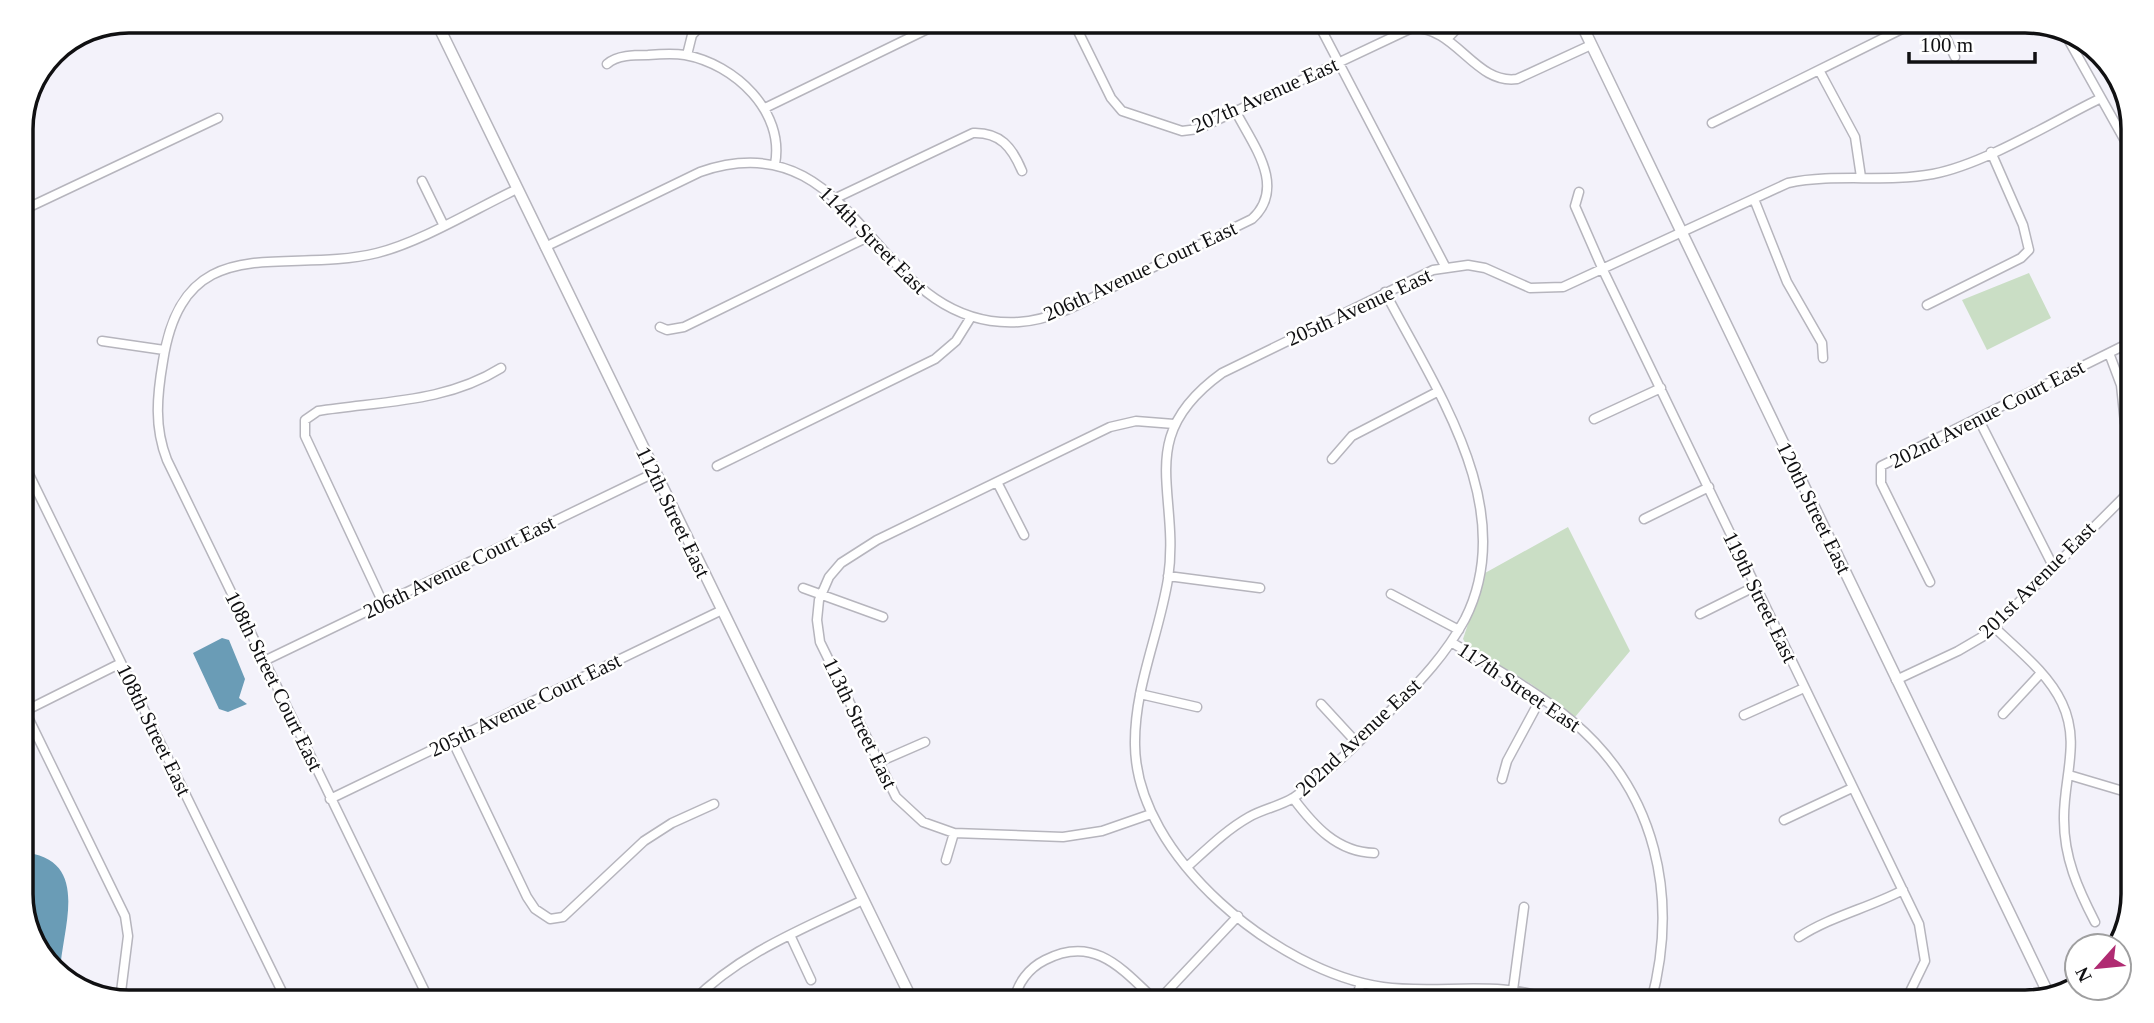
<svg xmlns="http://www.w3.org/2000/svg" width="2154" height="1023" font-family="'Times New Roman',serif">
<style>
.green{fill:#cadec5}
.water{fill:#6a9cb6}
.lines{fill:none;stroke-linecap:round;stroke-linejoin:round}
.minor-casing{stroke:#b6b5bd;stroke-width:11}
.tertiary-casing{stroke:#b6b5bd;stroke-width:13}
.minor{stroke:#fff;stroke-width:8}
.tertiary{stroke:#fff;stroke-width:10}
.labels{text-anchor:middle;stroke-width:5;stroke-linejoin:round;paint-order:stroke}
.street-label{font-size:21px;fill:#101012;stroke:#fff}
.rim{fill:none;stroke:#101012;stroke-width:3.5}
</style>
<rect width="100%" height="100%" fill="#f3f2fa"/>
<path class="green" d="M2029 273 2051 318 1987 350 1962 300Z
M1568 527 1630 651 1575 717 1531 684 1468 647 1463 639 1485 573Z"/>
<path class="water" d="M222 638 229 640 245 679 239 698 247 704 228 712 219 709 193 653Z
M21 852C93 858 62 927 60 972L39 954 21 902Z"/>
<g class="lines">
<defs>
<path id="minor" d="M1073 21 1111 98 1122 111 1182 131 1198 129 1412 28C1456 26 1475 85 1517 79L1591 45
M1317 21 1446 268
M1938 21 1955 57
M2063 30 2133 155
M1447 39 1464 21
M687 55 692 35 705 21
M607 64C617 55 634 55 648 55 660 54 673 53 685 55 735 64 785 112 775 164
M1819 70 1855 137 1861 177
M765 108 938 24
M1712 123 1918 21
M422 181 443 224
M1579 192 1575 206 1603 270 1919 924 1925 961 1905 1002
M836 198 973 133C1000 132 1012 147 1022 171
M1754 199 1787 282 1822 343 1823 358
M21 211 218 118
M545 247 700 172C862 116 871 331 1019 322 1056 320 1090 298 1123 282 1166 261 1209 240 1252 219 1287 187 1253 145 1236 112
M1927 305 2021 258 2029 250 2023 225 1991 152
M660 327 667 330 684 327 870 236
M102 341 164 350
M2109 353 2121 385 2125 423
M1978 418 2053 566
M1594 419 1661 388
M21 458 287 1002
M1332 459 1352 436 1437 392
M717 466 935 359 956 341 971 317
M997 482 1024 535
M1644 519 1709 487
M1168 576 1260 588
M1930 582 1881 483V466L2133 341
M803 588 883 617
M1391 594 1459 630
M383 603 305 436V420L318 411C381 401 445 403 501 368
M1700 614 1754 587
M1994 627C2018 650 2048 673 2062 703 2081 743 2063 779 2064 820 2064 858 2078 889 2095 922
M1451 642C1492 667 1535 690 1572 721 1657 792 1679 898 1651 1002
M264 661 654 473
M1896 680 1958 651 1987 634 2133 488
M1140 694 1197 707
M21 703 125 916 128 936 120 1000
M1321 704 1356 742
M25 711 121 663
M2003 714 2041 673
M1744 715 1804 688
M452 740 527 897 535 909 550 919 563 917 644 841 672 823 714 804
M879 762 925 742
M2069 775 2133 794
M1502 779 1507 761 1541 698
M1293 798C1314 826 1337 852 1374 853
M330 799 720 611
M1151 814 1102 831 1063 837 954 833 923 822 896 797 820 642 817 620 819 600 829 577 841 563 877 540 1110 427 1136 421 1174 424
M1784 820 1852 788
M946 860 954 833
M1187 867C1207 849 1226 830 1249 817 1263 809 1280 806 1293 798 1323 778 1365 736 1392 709 1420 682 1446 654 1465 619 1521 508 1434 387 1385 292
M790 935 811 980
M1799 937C1831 916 1869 908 1903 890
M1513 990 1524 907
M120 1000 138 1002
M430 1002 167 460C154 427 157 396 163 361 184 225 284 276 377 253 421 242 475 209 517 189
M692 1002C740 953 803 929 863 900
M1014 1002C1017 983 1029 968 1045 960 1095 934 1123 970 1157 1002
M1157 1002 1238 916
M1355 1002 1361 983
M1556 1002C1500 978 1441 995 1383 987 1278 972 1136 857 1135 745 1134 688 1159 635 1168 579 1181 491 1132 438 1222 373L1433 270 1468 265 1485 268 1530 288 1563 287 1788 183C1836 173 1885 183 1933 174 1985 164 2052 122 2101 98"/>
<path id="tertiary" d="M436 21 913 1002
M1580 21 2049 995"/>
</defs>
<use href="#minor" class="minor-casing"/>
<use href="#tertiary" class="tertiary-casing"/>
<use href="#minor" class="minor"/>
<use href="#tertiary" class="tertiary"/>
</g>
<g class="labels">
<g class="street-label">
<text transform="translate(1265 95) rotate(-24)" y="7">207th Avenue East</text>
<text transform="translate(873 240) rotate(45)" y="7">114th Street East</text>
<text transform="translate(1140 271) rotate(-25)" y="7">206th Avenue Court East</text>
<text transform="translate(1359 307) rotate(-25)" y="7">205th Avenue East</text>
<text transform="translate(1987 414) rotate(-27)" y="7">202nd Avenue Court East</text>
<text transform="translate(1814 508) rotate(64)" y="7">120th Street East</text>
<text transform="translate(673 512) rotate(64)" y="7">112th Street East</text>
<text transform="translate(459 567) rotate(-26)" y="7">206th Avenue Court East</text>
<text transform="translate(2037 580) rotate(-45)" y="7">201st Avenue East</text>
<text transform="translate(1760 597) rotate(64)" y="7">119th Street East</text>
<text transform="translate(274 681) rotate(64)" y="7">108th Street Court East</text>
<text transform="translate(1519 687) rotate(34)" y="7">117th Street East</text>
<text transform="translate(525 705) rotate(-26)" y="7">205th Avenue Court East</text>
<text transform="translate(860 723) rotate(64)" y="7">113th Street East</text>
<text transform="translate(154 730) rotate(64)" y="7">108th Street East</text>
<text transform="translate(1358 737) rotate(-43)" y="7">202nd Avenue East</text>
</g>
</g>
<path d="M0 0H2154V1023H0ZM129 33H2025A96 96 0 0 1 2121 129V894A96 96 0 0 1 2025 990H129A96 96 0 0 1 33 894V129A96 96 0 0 1 129 33Z" fill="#fff" fill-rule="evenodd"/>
<path class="rim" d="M129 33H2025A96 96 0 0 1 2121 129V894A96 96 0 0 1 2025 990H129A96 96 0 0 1 33 894V129A96 96 0 0 1 129 33Z"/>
<g transform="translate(2098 967) rotate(243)"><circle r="33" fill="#ffffff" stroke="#9f9fa0" stroke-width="2"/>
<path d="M0-5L12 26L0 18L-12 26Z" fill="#b02b72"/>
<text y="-10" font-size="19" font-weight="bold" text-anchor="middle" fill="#101012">N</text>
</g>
<path d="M1909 52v10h126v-10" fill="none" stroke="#101012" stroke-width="3.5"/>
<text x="1920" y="52" font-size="21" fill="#101012" stroke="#ffffff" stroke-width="5" paint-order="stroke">100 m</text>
</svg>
